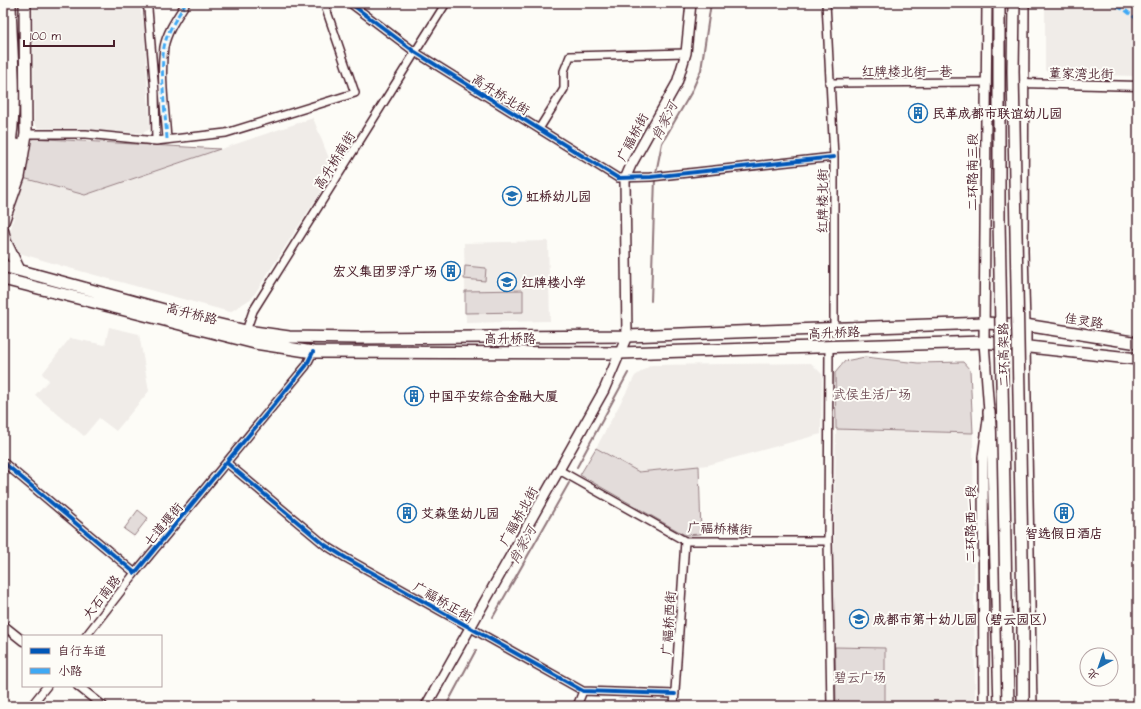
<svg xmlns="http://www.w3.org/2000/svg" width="1141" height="709" font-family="'Architects Daughter','LXGW WenKai TC',sans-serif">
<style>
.built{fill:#f0ece8}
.green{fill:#e3dcda;stroke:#967e82}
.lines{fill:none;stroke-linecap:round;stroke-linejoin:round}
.stream{stroke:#91777b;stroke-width:2}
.minor-casing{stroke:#4a1f2b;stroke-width:10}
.tertiary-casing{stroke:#4a1f2b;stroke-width:11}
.secondary-casing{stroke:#4a1f2b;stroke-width:12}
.primary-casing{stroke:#4a1f2b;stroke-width:14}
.trunk-casing{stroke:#4a1f2b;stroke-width:14}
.minor{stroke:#fdfcf7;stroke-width:7}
.tertiary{stroke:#fdfcf7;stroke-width:8}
.secondary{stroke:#fdfcf7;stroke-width:9}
.primary{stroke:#fdfcf7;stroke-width:11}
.trunk{stroke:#fdfcf7;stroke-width:11}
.trunk-bridge-casing{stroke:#4a1f2b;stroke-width:14;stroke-linecap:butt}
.trunk-bridge{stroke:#fdfcf7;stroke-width:11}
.quiet{stroke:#3fa9f5;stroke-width:3;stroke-dasharray:6 3;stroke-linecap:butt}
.cycleway-casing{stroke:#fdfcf7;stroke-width:6}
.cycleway{stroke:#0057b8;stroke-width:4}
.labels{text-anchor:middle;stroke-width:4;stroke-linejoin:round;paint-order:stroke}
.street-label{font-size:13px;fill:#4a1f2b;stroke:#fdfcf7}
.poi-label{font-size:13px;font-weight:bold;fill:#4a1f2b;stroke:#fdfcf7;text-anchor:start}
.park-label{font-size:13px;fill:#704e57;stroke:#fdfcf7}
.water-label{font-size:14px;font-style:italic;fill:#73525a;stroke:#fdfcf7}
</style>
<rect width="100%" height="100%" fill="#fdfcf7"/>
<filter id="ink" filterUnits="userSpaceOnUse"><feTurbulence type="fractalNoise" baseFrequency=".025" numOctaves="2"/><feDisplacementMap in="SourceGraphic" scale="8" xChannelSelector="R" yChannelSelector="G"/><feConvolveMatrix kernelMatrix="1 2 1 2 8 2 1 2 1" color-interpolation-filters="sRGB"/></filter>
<g filter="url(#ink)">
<path class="built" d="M36 3H139L144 24 150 129 143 133 38 128 34 123 33 8Z
M1045 3H1138V76L1050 74 1045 70Z
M313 118 334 171 252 298 230 312 62 266 16 252 9 237 23 178 85 195Z
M548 241 550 321 466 323 464 243Z
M109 327 139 334 149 391 116 431 99 418 84 436 35 395 49 380 42 374 70 338 105 345Z
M811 363 822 374 821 434 708 465 639 472 596 448 635 376 651 365Z
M836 429 973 433 975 706H885V649L835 647 833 590Z"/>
<path class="green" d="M30 138 220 149 85 195 23 178Z
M465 266 486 268 485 281 464 279Z
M523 290V312L465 313V291Z
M865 357 918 363 963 362 970 370 973 433 836 429 835 373 845 361Z
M596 448 639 472 699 466 701 534 685 535 580 475Z
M138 510 148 518 134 536 124 529Z
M835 647 885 648V706H836Z"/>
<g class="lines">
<path class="stream" d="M651 301 655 178 662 143 691 93 701 70 711 3
M577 467 628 373
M493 617 569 483
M446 706 476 650"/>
<defs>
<path id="minor" d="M145 3 148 9 155 93 156 141
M350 3 415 52 618 178 651 177 834 157
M826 3 834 157V328
M829 83 986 82
M539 129 564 89V71L570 56 686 53
M26 134H86L156 141 226 133 355 93 324 3
M167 139C165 109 160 77 164 47 167 31 178 16 186 3
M246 331 253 311 446 3
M829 346 828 541 831 706
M3 462 135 573 306 366 313 352
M227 463 325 545 346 558 583 691 675 694
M559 470 685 541H828
M86 636 135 573
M31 706 47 686
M577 706 583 691
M674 706 685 541"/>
<path id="tertiary" d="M1023 83 1138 86
M3 625 23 641
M78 686 103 706"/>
<path id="secondary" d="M1024 3 1023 251 1025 325
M1025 346 1032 706
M426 706 604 390 627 336 625 179 631 165 677 83 686 53 691 3
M984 706 983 457 989 412 984 342 987 3"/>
<path id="primary" d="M3 51V119
M8 154C18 105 11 53 10 3
M6 193 17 145
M3 222 19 177 26 134 25 3
M3 232 5 241 19 270
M3 266 212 323 246 331 289 337 358 338 627 336 985 323 1025 325 1138 343
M3 279 255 343 313 352 620 353 984 342 1138 359
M1025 325V346"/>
<path id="trunk" d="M989 412 993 462 1000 706"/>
</defs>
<use href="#minor" class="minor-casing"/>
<use href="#tertiary" class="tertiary-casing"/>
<use href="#secondary" class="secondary-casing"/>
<use href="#primary" class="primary-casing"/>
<use href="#trunk" class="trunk-casing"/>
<use href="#minor" class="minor"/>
<use href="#tertiary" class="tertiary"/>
<use href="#secondary" class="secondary"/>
<use href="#primary" class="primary"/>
<use href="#trunk" class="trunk"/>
<defs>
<path id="trunk-bridge" d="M999 3V220L1008 706
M1014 3 1013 71 1023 611V706"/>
</defs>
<use href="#trunk-bridge" class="trunk-bridge-casing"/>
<use href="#trunk-bridge" class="trunk-bridge"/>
<path class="quiet" d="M1109 3 1125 10 1138 20
M167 139C165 109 160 77 164 47 167 31 178 16 186 3"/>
<defs>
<path id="cycleway" d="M350 3 415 52 618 178 651 177 834 157
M3 462 135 573 306 366 313 352
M227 463 325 545 346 558 583 691 675 694"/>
</defs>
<use href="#cycleway" class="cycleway-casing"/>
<use href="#cycleway" class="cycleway"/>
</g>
</g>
<defs>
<symbol id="building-ring" viewBox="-11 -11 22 22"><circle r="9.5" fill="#fdfcf7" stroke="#1f6fb2" stroke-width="1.5"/><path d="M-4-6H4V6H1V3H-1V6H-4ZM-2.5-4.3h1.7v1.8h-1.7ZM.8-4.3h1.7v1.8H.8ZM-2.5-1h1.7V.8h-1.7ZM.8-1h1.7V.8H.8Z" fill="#1f6fb2"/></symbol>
<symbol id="school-ring" viewBox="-11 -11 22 22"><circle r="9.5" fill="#fdfcf7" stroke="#1f6fb2" stroke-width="1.5"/><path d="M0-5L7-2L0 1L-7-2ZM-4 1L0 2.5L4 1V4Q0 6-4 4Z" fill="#1f6fb2"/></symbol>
</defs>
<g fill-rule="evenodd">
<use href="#building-ring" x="907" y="102" width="22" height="22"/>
<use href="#school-ring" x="501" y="185" width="22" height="22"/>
<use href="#building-ring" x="440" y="260" width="22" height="22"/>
<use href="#school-ring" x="496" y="271" width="22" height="22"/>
<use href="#building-ring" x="403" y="385" width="22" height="22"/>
<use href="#building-ring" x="396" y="502" width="22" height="22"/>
<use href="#building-ring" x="1053" y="502" width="22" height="22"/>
<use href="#school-ring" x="848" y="608" width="22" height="22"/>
</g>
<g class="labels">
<g class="street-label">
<text x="907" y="76">红牌楼北街一巷</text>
<text transform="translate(1081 73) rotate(1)" y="5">董家湾北街</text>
<text transform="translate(501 94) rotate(32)" y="5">高升桥北街</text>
<text transform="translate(632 137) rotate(-62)" y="5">广福桥街</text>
<text transform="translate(334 160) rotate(-58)" y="5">高升桥南街</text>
<text transform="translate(972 172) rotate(-90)" y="5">二环路南三段</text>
<text transform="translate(822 201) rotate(-90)" y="5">红牌楼北街</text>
<text transform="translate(192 313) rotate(14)" y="5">高升桥路</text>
<text transform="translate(1084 320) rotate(9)" y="5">佳灵路</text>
<text transform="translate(834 332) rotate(-2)" y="5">高升桥路</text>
<text x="510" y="343">高升桥路</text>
<text transform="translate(1003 355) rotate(-91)" y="5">二环高架路</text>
<text transform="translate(518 516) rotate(-61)" y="5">广福桥北街</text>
<text transform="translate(163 524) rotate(-50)" y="5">七道堰街</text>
<text transform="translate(970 524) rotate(-90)" y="5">二环路西一段</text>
<text transform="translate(720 528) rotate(2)" y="5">广福桥横街</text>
<text transform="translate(101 597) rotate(-52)" y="5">大石南路</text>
<text transform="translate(443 601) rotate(30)" y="5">广福桥正街</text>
<text transform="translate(668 623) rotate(-86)" y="5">广福桥西街</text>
</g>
<g class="poi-label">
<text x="932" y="118">民革成都市联谊幼儿园</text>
<text x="526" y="201">虹桥幼儿园</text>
<text x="437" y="276" text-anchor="end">宏义集团罗浮广场</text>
<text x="521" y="287">红牌楼小学</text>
<text x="428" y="401">中国平安综合金融大厦</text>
<text x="421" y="518">艾森堡幼儿园</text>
<text x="1064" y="538" text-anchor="middle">智选假日酒店</text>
<text x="873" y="624">成都市第十幼儿园（碧云园区）</text>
</g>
<g class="park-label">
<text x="872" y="399">武侯生活广场</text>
<text x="860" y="682">碧云广场</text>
</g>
<g class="water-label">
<text transform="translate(664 121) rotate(-64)" y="5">肖家河</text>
<text transform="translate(522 545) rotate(-61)" y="5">肖家河</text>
</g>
</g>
<rect width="1141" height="709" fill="none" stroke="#fdfcf7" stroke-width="16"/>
<rect x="8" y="8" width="1125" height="693" fill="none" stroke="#4a1f2b" stroke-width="1.5" filter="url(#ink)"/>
<rect x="22" y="635" width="140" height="52" fill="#fdfcf7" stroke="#b5a4a5"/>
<rect x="30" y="648" width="20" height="6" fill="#0057b8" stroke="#b5a4a5"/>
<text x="58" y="655" font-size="12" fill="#4a1f2b">自行车道</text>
<rect x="30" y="668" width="20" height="6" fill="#3fa9f5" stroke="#b5a4a5"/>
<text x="58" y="675" font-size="12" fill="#4a1f2b">小路</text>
<g transform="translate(1099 667) rotate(220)"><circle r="19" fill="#fdfcf7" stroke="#b5a4a5"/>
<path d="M0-3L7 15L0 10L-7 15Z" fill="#1f6fb2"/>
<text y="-6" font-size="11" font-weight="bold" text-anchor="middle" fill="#4a1f2b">北</text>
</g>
<path d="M24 40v6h90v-6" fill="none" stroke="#4a1f2b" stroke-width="2"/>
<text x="30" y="40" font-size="12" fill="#4a1f2b" stroke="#fdfcf7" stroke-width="3" paint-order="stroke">100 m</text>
</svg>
